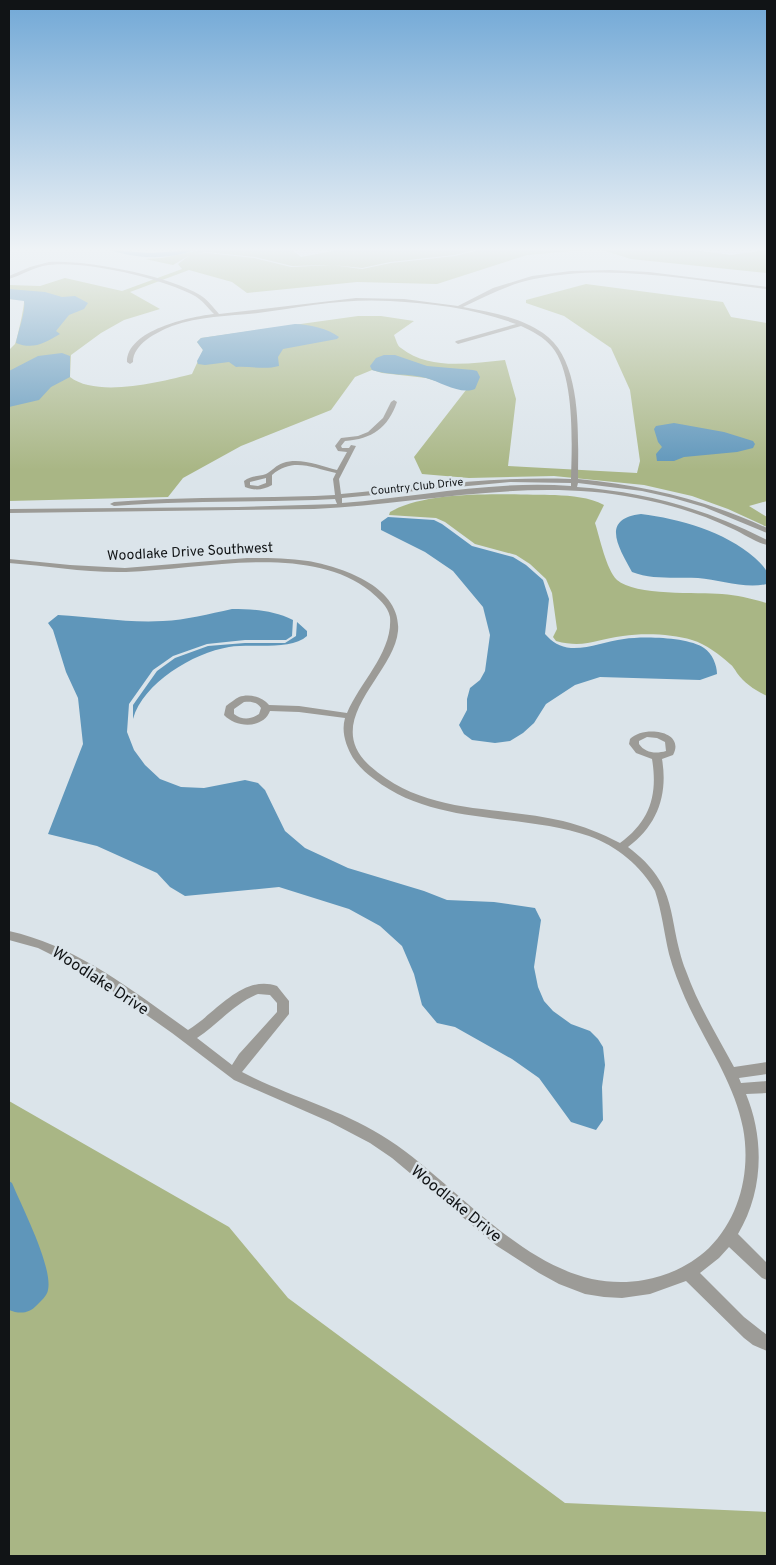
<svg xmlns="http://www.w3.org/2000/svg" width="776" height="1565" font-family="Overpass,sans-serif">
<style>
.green{fill:#a9b685}
.water{fill:#5f96ba}
.lines{fill:none;stroke-linecap:round;stroke-linejoin:round}
.street{fill:#9c9b97;fill-rule:evenodd}
.labels{text-anchor:middle;stroke-width:5;stroke-linejoin:round;paint-order:stroke}
.far-street-label{font-size:11px;fill:#111416;stroke:#dbe4ea}
.street-label{font-size:14px;fill:#111416;stroke:#dbe4ea}
.near-street-label{font-size:16px;fill:#111416;stroke:#dbe4ea}
</style>
<rect width="100%" height="100%" fill="#dbe4ea"/>
<path class="green" d="M201 250H292L301 257 339 250H475L454 255 390 262 362 268 332 265 292 266 255 257 207 252 192 255 206 253 254 258 291 267 332 265 362 269 391 263 455 256 479 250H584L527 255 437 284 357 282 247 293 232 282 189 270 130 292 160 309 124 320 101 333 71 355 70 377C97 398 161 382 192 374L203 350 197 342 201 338 358 316H381L414 321 394 335C396 339 397 346 401 348 430 371 471 363 505 360L516 399 508 466 637 473 640 461 630 390 611 348 564 316 526 303V300L586 284 723 302 731 317 767 323V501L749 506 767 517V527L728 509 692 496 644 485 554 476 469 478 422 474 414 457 466 390 426 378 382 373 372 370 355 377 331 410 241 446 183 478 168 497 9 501V350C11 348 13 346 15 344 17 340 25 304 24 300L9 299V285L40 286 65 278 122 291 182 269 178 264 190 255 173 265 145 259 162 258Z
M602 250H693L731 255 767 250V273L631 259Z
M555 495C572 496 589 497 604 505L595 523C600 538 606 569 617 580 635 596 698 592 722 594 738 595 752 599 767 603V696C756 691 744 683 737 673 735 670 733 666 730 664 720 655 706 644 692 640 672 634 644 633 623 636 596 639 585 649 556 641L553 637 557 629 552 593 546 579 530 564 516 555 475 544 445 522 436 518 389 515 390 512C430 489 509 495 555 495Z
M9 1101 229 1227 288 1298 565 1503 767 1512V1556H9Z"/>
<path class="water" d="M110 250 150 253 195 250C168 260 136 259 110 250Z
M9 289 45 292 62 297 75 296 88 303 84 309 69 315 56 331 60 334C45 343 33 350 16 343 18 331 26 311 24 301L9 299Z
M295 324C308 324 329 329 339 337L337 339 283 349 278 357 279 366C265 370 251 366 236 367L229 362 205 365 198 364 197 361 203 350 197 342 201 338Z
M62 353 70 356V377L51 387 39 400 9 407V371L38 356Z
M384 355H395L427 366 473 370 477 371 480 377 475 389C460 395 441 382 426 378 408 373 389 376 372 370L370 366 376 358Z
M674 423 724 432 753 441 755 444 753 448 737 452 684 457 674 461H657L656 454 662 447 658 442 654 429 656 426Z
M641 514C680 519 724 531 755 558 759 562 766 568 767 573 768 576 767 581 767 584 745 589 720 580 698 578 676 577 653 580 632 572 620 549 599 519 641 514Z
M388 517 434 520 442 524 472 546 513 557 526 565 543 580 549 599 545 634C552 642 560 647 571 648 589 649 606 641 624 639 643 636 688 637 704 648 712 653 717 665 717 674L700 680 600 677 575 685 546 704 534 723 523 733 510 741 495 743 472 740 464 734 459 725 467 710V699L470 688 480 680 485 671 490 635 483 607 453 571 425 552 381 530V522Z
M232 609C253 609 273 610 293 620L292 636 286 640H245L207 644 173 656 153 670 129 704 127 732 134 750 145 765 160 779 181 787 204 788 245 780 258 783 265 790 285 831 305 848 348 868 424 891 447 900 494 902 535 908 541 920 534 967 538 987 544 1001 553 1011 571 1024 590 1031 598 1039 603 1047 605 1065 602 1087 603 1120 596 1130 571 1122 539 1078 512 1059 455 1027 437 1023 422 1005 414 974 402 946 380 926 349 909 279 887 185 896 170 887 157 873 97 846 48 834 83 744 78 698 66 672 53 630 48 623 58 615C93 617 128 623 163 621 186 620 209 614 232 609Z
M297 622 307 631V636C291 651 251 643 229 647 193 653 143 683 133 719V705L157 671 175 658 208 646 245 643H285L296 636Z
M9 1181 12 1183C22 1207 53 1267 48 1290 47 1296 41 1301 37 1305 29 1314 19 1314 9 1310Z"/>
<g class="lines">
<path class="street" d="M49 262C84 259 170 276 200 295 207 299 213 307 219 314L356 298 404 299 458 306 493 288 532 276 571 271 610 270 649 272 767 287V289C690 280 611 263 534 279 509 284 486 296 463 307 490 312 520 317 543 333 583 360 578 435 578 479 644 485 706 500 767 528V533L704 507 673 498 642 491 578 483 577 487C646 492 706 509 767 540V545C755 542 744 534 733 529 702 514 669 504 636 498 528 477 422 504 314 509L9 513V509L238 507 337 504 335 499C261 503 188 500 114 506L110 504 114 502C187 496 261 499 335 495L333 479 336 473C312 468 293 457 272 475V485C263 490 255 491 245 487L244 481C251 475 258 477 266 474 272 471 276 465 283 463 300 457 320 466 337 470L347 452 338 451 335 446 341 438 358 436 368 432 383 418 391 402 394 400 397 402C388 428 372 439 345 441L341 446 342 448H349L351 445 356 446 339 479 341 494C418 487 494 476 571 479 572 444 575 375 552 347 544 337 532 331 521 326L458 344 455 342 456 341 516 324C476 309 432 303 390 301 345 298 302 307 258 313 229 316 200 316 172 326 157 332 133 344 133 362L130 364 127 362C127 330 189 317 214 314 208 308 202 300 195 296 163 278 84 260 48 265 34 267 22 275 9 279V276L30 267ZM266 478V483L258 486 250 485V482ZM510 482 571 483V486C494 480 418 497 342 503V498Z
M247 558C268 558 288 558 308 561 342 567 402 587 398 631 394 675 320 721 370 766 426 816 496 805 563 821 583 826 601 833 620 843 650 821 658 795 652 759L636 753 629 744 630 739C644 725 686 731 673 755L662 759C668 794 658 825 628 847 681 887 666 917 686 971 698 1005 717 1035 734 1067L767 1062V1074L739 1078 741 1083 767 1081V1093L746 1094C765 1140 763 1192 738 1234L767 1263V1280L762 1278 729 1247 719 1258 700 1273 744 1317 767 1335V1351L753 1345 744 1338 686 1281 650 1294 622 1298 604 1297 585 1294 559 1284 539 1273 497 1246 392 1158 370 1143 330 1122 234 1080 172 1033 84 971 38 948 9 940V931C77 946 133 991 188 1030 215 1014 242 974 277 986L289 1001V1014L242 1072C287 1096 337 1108 381 1135 461 1183 538 1299 644 1280 668 1276 691 1265 709 1248 740 1217 751 1171 743 1128 734 1081 704 1041 685 998 679 984 673 969 669 954 664 933 662 912 655 891 641 866 617 846 589 836 519 812 436 827 374 779 366 773 359 767 353 758 346 746 341 732 345 718L299 712 270 711C263 729 236 728 224 715L226 706C230 703 235 699 239 697 249 693 263 697 269 705L299 706 347 713C360 682 393 652 390 617 388 606 378 598 370 591 308 542 199 570 126 572 86 573 48 566 9 563V559L70 565 125 568ZM244 702C251 701 257 702 261 708L259 714C250 720 242 720 234 714V709ZM647 737 657 738 665 742 666 751C656 754 645 753 639 744V741ZM258 994 270 995 277 1003V1012L239 1054 232 1065 197 1038C218 1024 235 1003 258 994Z"/>
</g>
<linearGradient id="sky" x2="0" y2="1"><stop stop-color="#71a8d6"/><stop offset="0.53" stop-color="#eff3f6"/><stop offset="1" stop-color="#eff3f6" stop-opacity="0"/></linearGradient>
<rect width="776" height="470" fill="url(#sky)"/>
<g class="labels">
<g class="far-street-label">
<text transform="translate(417 486) rotate(-6)" y="4">Country Club Drive</text>
</g>
<g class="street-label">
<text transform="translate(190 551) rotate(-3)" y="5">Woodlake Drive Southwest</text>
</g>
<g class="near-street-label">
<text transform="translate(101 980) rotate(33)" y="6">Woodlake Drive</text>
<text transform="translate(457 1203) rotate(39)" y="6">Woodlake Drive</text>
</g>
</g>
<rect width="776" height="1565" fill="none" stroke="#111416" stroke-width="20"/>
</svg>
